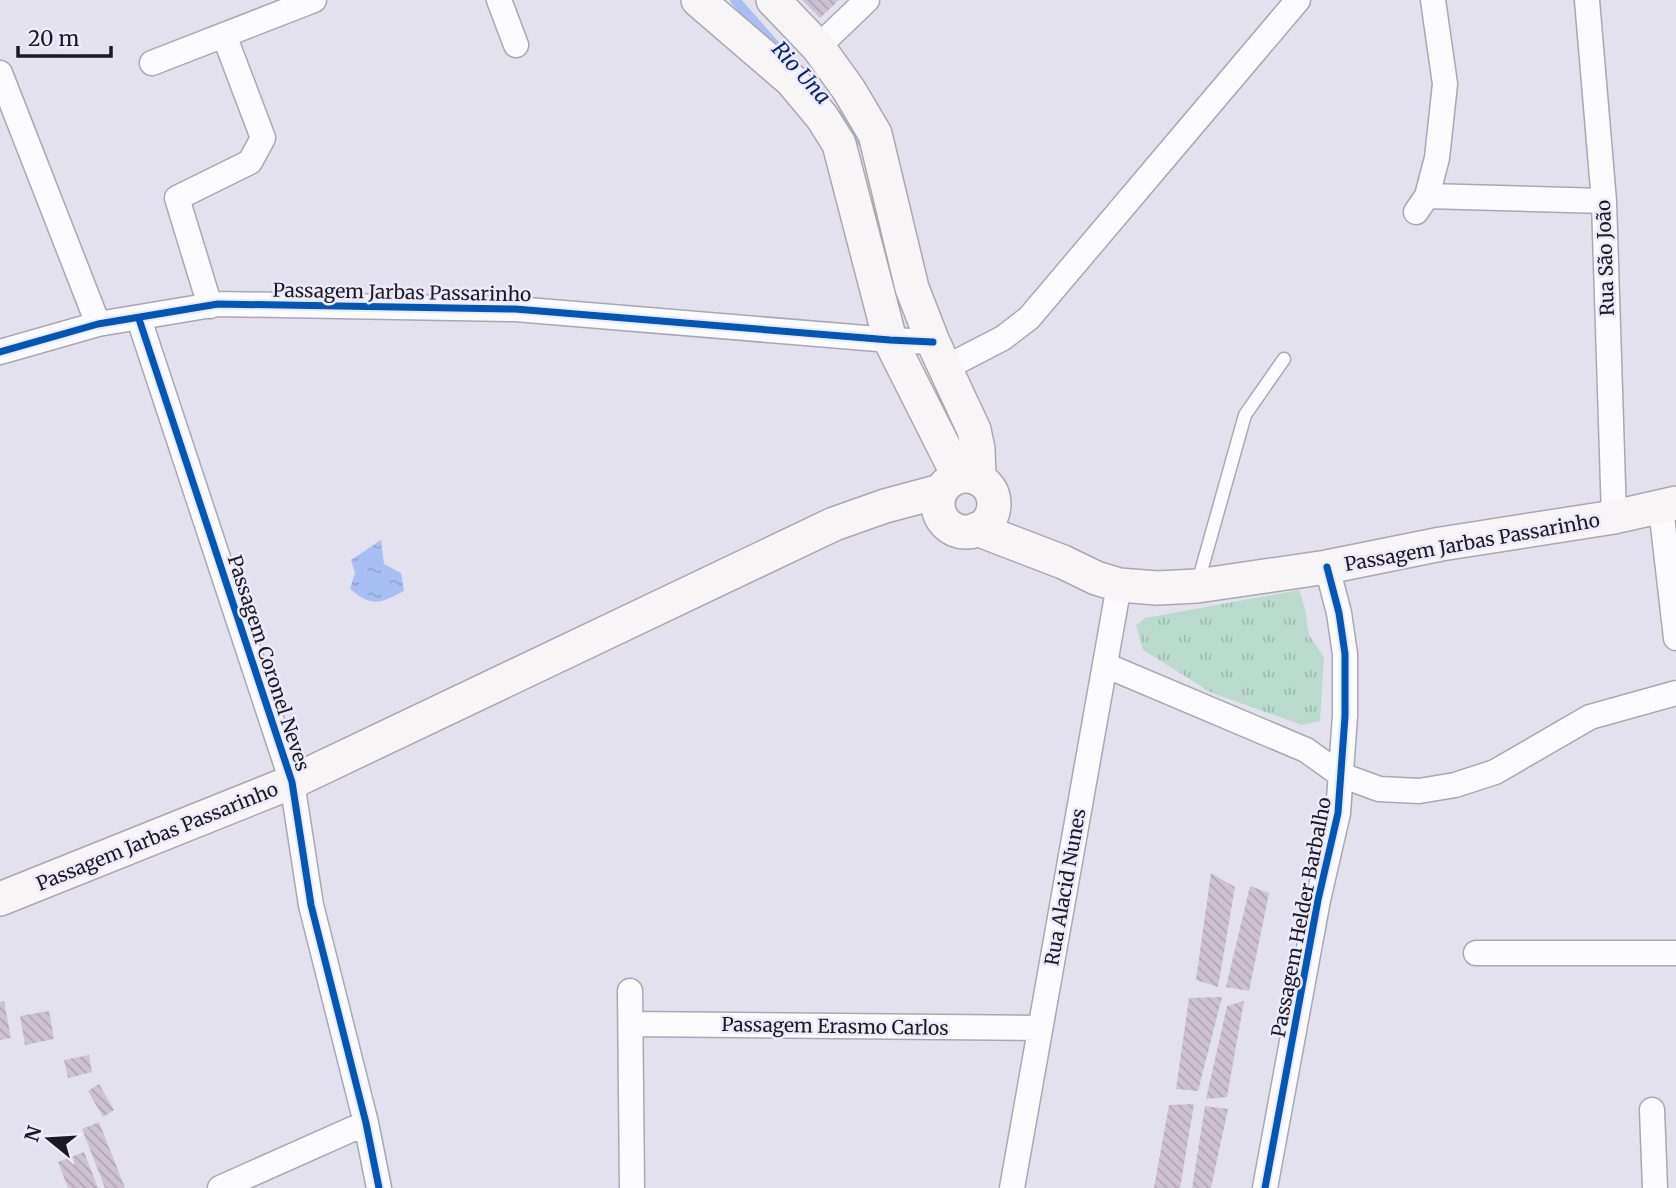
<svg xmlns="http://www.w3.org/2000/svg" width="1676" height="1188" font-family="Merriweather,serif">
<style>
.grass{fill:url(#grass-tufts)}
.water{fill:url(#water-ripples)}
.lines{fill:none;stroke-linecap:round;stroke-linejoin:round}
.stream{stroke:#a8bff3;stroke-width:10}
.building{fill:url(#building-back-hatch)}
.lane-casing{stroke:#a9a7b1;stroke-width:15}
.street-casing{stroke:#a9a7b1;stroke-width:27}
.secondary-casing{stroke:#a9a7b1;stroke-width:36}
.lane{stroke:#fbfafc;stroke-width:12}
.street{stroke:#fbfafc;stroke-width:24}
.secondary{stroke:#f8f5f6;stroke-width:33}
.cycleway-casing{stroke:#edeafc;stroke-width:11}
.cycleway{stroke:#0057b8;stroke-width:7}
.labels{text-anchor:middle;stroke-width:5;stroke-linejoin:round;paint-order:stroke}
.street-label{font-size:19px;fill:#1b1921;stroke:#edeafc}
.water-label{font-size:21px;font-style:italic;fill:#052571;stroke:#edeafc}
</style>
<defs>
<pattern id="grass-tufts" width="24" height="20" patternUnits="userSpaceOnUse" patternTransform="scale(1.75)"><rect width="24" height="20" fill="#badacd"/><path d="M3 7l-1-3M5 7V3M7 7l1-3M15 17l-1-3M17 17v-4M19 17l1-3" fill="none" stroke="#9fbab0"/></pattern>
<pattern id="water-ripples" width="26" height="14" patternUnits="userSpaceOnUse" patternTransform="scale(1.75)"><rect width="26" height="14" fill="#a8bff3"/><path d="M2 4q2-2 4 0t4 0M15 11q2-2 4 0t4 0" fill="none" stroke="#90a4d0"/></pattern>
<pattern id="building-back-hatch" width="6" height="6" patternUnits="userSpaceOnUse" patternTransform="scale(1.75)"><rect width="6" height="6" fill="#cdc1d2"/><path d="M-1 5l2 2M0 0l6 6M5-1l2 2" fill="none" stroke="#afa5b4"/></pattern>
</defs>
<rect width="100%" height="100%" fill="#e4e1ee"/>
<path class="grass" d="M1299 590 1305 609 1309 635 1324 657 1320 721 1302 725 1212 693 1143 650 1136 625 1145 618Z"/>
<path class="water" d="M381 540 384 564 401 573 404 591C379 604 372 607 350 589L355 573 351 560Z"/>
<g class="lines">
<path class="stream" d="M735 0 781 52
M838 115 863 143"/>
</g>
<path class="building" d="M802 0H839L820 18Z
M1211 873 1235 887 1218 987 1196 980Z
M1250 886 1269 893 1249 991 1226 987Z
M1222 997 1198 1091 1176 1089 1189 998Z
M4 1001 11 1038 0 1040V1002Z
M1244 1001 1227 1097 1206 1099 1227 1006Z
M49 1011 54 1039 25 1045 20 1016Z
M89 1055 92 1072 68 1078 64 1060Z
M99 1084 114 1110 103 1117 88 1091Z
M1194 1104 1180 1188H1154L1169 1105Z
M1205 1106 1228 1109 1211 1188H1192Z
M99 1122 125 1188H105L82 1129Z
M84 1152 98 1188H68L58 1162Z"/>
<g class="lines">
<defs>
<path id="lane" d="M1198 582 1245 415 1284 359"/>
<path id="street" d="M499 0 516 45
M1587 0 1604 201 1614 517
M818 47 867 0
M152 63 314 0
M0 73 98 324
M1427 196 1604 201
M1416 212 1427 196 1437 158 1445 84 1433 0
M210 306 177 198 250 162 263 138 224 35
M139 319 292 782 311 905 366 1123 379 1188
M0 352 98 324 218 304 515 309 890 340 933 342
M945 368 1003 338 1029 318 1298 0
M1661 508 1676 638
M1105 665 1306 750 1341 775 1379 789 1419 791 1455 785 1495 772 1590 717 1676 693
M1476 953H1676
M630 991 632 1188
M631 1024 1040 1028
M1652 1110 1655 1188
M220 1188 366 1123
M1012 1188 1119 585
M1265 1188 1318 900 1338 813 1345 716V654L1339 613 1327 567"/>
<path id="secondary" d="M698 0 791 80 822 117 839 144 890 340 959 477
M773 0 818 47 849 90 875 134 912 288 933 342 974 430 978 449 979 479
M938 504a28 28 0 1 1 56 0a28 28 0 1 1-56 0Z
M977 529 1063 562 1096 578 1119 585 1157 588 1197 586 1327 567 1441 544 1614 517 1676 503
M0 899 292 782 834 524 885 506 941 491"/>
</defs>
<use href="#lane" class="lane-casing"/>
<use href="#street" class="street-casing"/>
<use href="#secondary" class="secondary-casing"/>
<use href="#lane" class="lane"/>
<use href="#street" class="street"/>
<use href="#secondary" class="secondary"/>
<defs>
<path id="cycleway" d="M139 319 292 782 311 905 366 1123 379 1188
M0 352 98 324 218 304 515 309 890 340 933 342
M1265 1188 1318 900 1338 813 1345 716V654L1339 613 1327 567"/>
</defs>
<use href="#cycleway" class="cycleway-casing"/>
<use href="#cycleway" class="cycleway"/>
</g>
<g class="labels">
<g class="street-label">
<text transform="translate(1605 258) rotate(-92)" y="7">Rua São João</text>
<text transform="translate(402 292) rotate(1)" y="7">Passagem Jarbas Passarinho</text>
<text transform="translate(1472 542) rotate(-10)" y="7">Passagem Jarbas Passarinho</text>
<text transform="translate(269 663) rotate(72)" y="7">Passagem Coronel Neves</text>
<text transform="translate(157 836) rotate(-22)" y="7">Passagem Jarbas Passarinho</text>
<text transform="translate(1065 887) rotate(-80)" y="7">Rua Alacid Nunes</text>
<text transform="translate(1301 917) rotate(-79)" y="7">Passagem Helder Barbalho</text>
<text transform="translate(835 1026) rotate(1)" y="7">Passagem Erasmo Carlos</text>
</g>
<g class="water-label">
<text transform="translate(801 73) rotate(48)" y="7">Rio Una</text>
</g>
</g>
<g transform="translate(49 1139) rotate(288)" stroke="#edeafc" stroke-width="5" paint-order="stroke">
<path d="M0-5L12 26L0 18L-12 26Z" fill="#1b1921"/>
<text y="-10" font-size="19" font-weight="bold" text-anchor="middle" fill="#1b1921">N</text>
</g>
<path d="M18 46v10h93v-10" fill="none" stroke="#1b1921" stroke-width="3.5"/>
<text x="28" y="46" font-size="21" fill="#1b1921" stroke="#edeafc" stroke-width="5" paint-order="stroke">20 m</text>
</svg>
